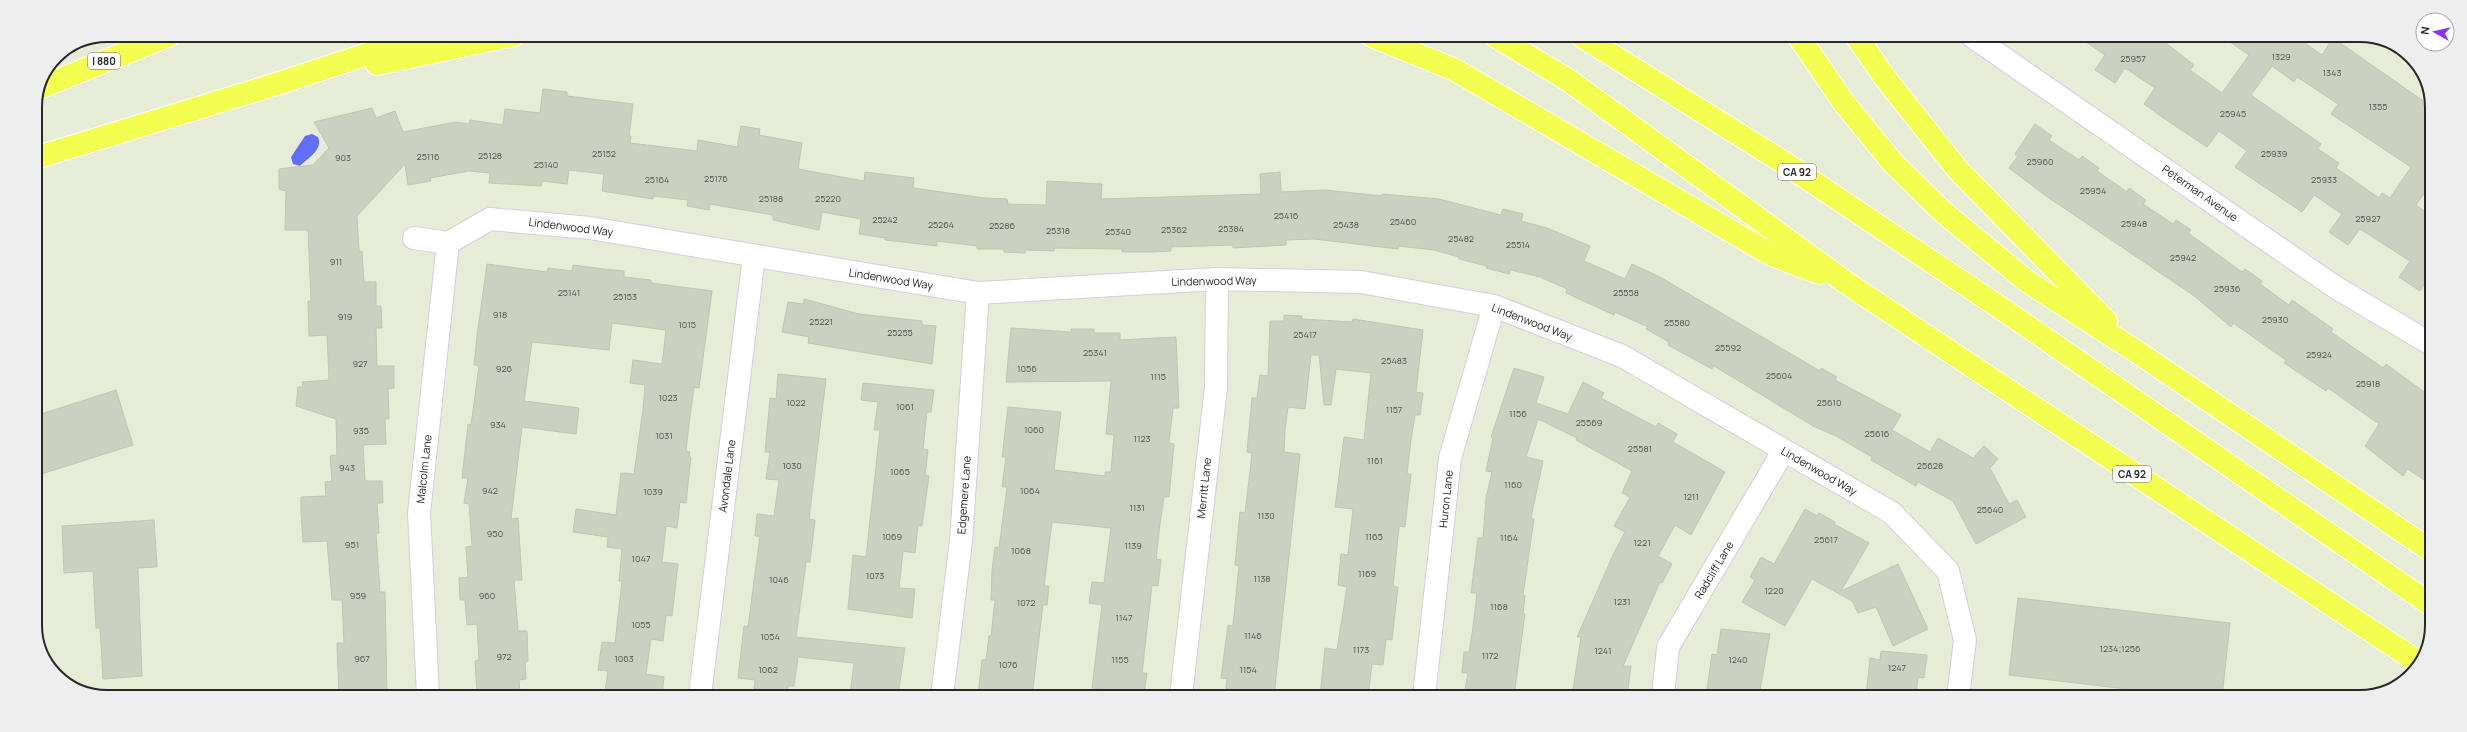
<svg xmlns="http://www.w3.org/2000/svg" width="2467" height="732" font-family="Manrope,sans-serif">
<style>
.water{fill:#606ef8}
.building{fill:#ccd0c0;stroke:#c0c6b1;fill-rule:evenodd}
.lines{fill:none;stroke-linecap:round;stroke-linejoin:round}
.minor-casing{stroke:#d6cce2;stroke-width:24}
.motorway-casing{stroke:#fff;stroke-width:24}
.minor{stroke:#fff;stroke-width:22}
.motorway{stroke:#f2ff4e;stroke-width:22}
.labels{text-anchor:middle;stroke-width:3;stroke-linejoin:round;paint-order:stroke}
.number-label{font-size:9px;fill:#50514d}
.shield{fill:#fff;stroke:#686868;stroke-width:1}
.shield-label{font-size:10px;font-weight:bold;fill:#272727}
.street-label{font-size:11px;fill:#272727;stroke:#fff}
.rim{fill:none;stroke:#272727;stroke-width:2}
</style>
<rect width="100%" height="100%" fill="#e7ecd7"/>
<path class="water" d="M312 134 318 137C323 150 309 157 300 166L293 164 291 157 305 136Z"/>
<path class="building" d="M2079 37H2158L2194 65 2190 70 2222 93 2249 55 2223 37H2296L2322 55 2333 38 2432 107V182L2416 205 2431 216V275L2420 291 2399 277 2410 261 2360 229 2348 245 2329 232 2342 214 2314 195 2302 212 2254 180 2235 167 2247 151 2219 131 2207 147 2162 117 2144 104 2155 88 2125 68 2115 83 2095 70 2105 55ZM2272 66 2294 82 2297 77 2338 104 2331 114 2411 167 2390 198 2382 193 2379 198 2336 168 2339 163 2318 149 2321 144 2251 95Z
M543 89 567 92V96L633 104 629 136H631L630 143 697 151 698 140 737 147 741 126 760 129 759 135 802 143 798 169 864 181 865 172 914 178 913 188 985 198 1007 199 1008 204 1046 205 1047 181 1102 184 1101 199 1261 194 1260 174 1280 172 1281 192 1325 190 1382 196V194L1439 199 1501 215 1503 209 1523 214 1521 221 1547 228 1590 246 1584 261 1625 279 1632 264 1660 277 1820 371 1821 368 1837 377 1835 380 1901 415 1892 430 1930 452 1938 438 1973 458 1984 446 1998 459 1990 468 2009 504 2017 500 2026 517 1976 544 1953 501 1918 482 1916 486 1871 460 1872 457 1836 436 1813 426 1714 366 1712 369 1668 345 1669 342 1646 329 1648 327 1615 312 1614 315 1566 293 1567 289 1540 277 1511 270 1509 274 1486 268 1487 266 1459 259V257L1434 250 1399 246 1398 249 1314 239 1286 240V245L1233 248V245L1171 247V251L1151 252H1122V249L1054 248V251L1025 250V253L1004 252V249H977V246L937 241V246L885 240V238L859 234 861 219 822 212 819 230 773 220V215L744 210 710 204 709 210 687 206 688 200 653 196V199L602 191 604 174 569 170 567 184 542 181 541 186 489 183 490 173 469 171 430 178 431 181 408 185 405 164 357 216 359 251H362L364 282H376V306H381L382 328H376L377 366H394V388L388 389 389 419H385L386 444 363 445 365 481H382L383 503H377L379 533H376L380 592H385L387 695H339L337 643H344L342 600H332L327 541 303 542 301 512V497L326 496 325 482 332 481 330 456 337 455 336 419 296 406 298 387H303L302 382 329 380 327 335 309 336 308 301H311L308 230H285L286 191 279 189V169L313 165 329 148 314 122 372 108 376 118 395 111 403 132 456 122 469 124 470 120 503 125 505 109 540 113Z
M2035 124 2052 136 2049 140 2079 160 2082 156 2099 168 2097 171 2127 192 2129 188 2146 200 2143 204 2173 224 2176 220 2191 230 2188 233 2242 272 2245 269 2262 281 2260 284 2289 305 2292 300 2333 329 2331 332 2383 368 2386 364 2431 397 2430 484 2408 469 2403 476 2365 446 2379 424 2328 388 2326 391 2284 363 2286 360 2233 323 2231 327 2193 295 2046 196 2009 168 2018 156 2015 154Z
M487 264 547 272 548 268 572 271 573 265 604 269 624 271V277L651 280V283L712 291 699 388 694 387 689 424 686 451 690 452 689 457H691L686 503 680 502 677 528 666 526 662 562 678 564 672 616 666 615 663 641 651 639 646 674 664 677 662 695 605 692 608 671 598 670 602 642 615 643 622 581H619L622 549 607 547 608 537 573 532 576 509 616 515 621 473 634 474 643 409 645 385 630 383 633 360 662 364 666 330 612 323 609 350 532 342 524 401 579 408 576 434 522 427 511 519 518 518 522 580H514L518 631H527L528 661 525 662 526 679 519 680 520 695H477L475 661 479 660 477 624 467 625 465 600H460L459 578 468 577 466 547 472 546 469 504 464 503 468 478H462L468 424 471 425 479 366 474 365 477 336Z
M804 299 859 314 922 321V325L936 326 932 364 808 343 809 337 782 332 788 302 803 304Z
M1284 315 1302 316V319L1352 322 1353 319 1423 330 1416 392 1423 393 1420 415H1415L1411 439 1407 474H1411L1405 527 1399 526 1393 586 1398 587 1392 640 1386 639 1383 665 1372 664 1368 696H1320L1325 648 1337 650 1347 587 1338 585 1341 554 1348 555 1353 509 1335 507 1344 437 1364 440 1371 373 1336 369 1331 405H1324L1319 355H1311L1305 409 1288 407 1285 430 1284 452 1300 454 1274 696H1225L1227 679 1221 678 1228 625 1233 626 1239 566 1235 565 1240 512 1245 513 1250 472 1252 453 1247 452 1252 398H1257L1260 375 1268 376 1270 321H1284Z
M1011 328 1071 332V329H1094V333H1120V340L1176 337 1179 408H1173L1169 443 1174 444 1171 476 1169 497H1164L1160 524 1156 559 1161 560 1158 586 1152 585 1142 673H1147L1144 694 1092 688 1102 605 1089 603 1092 582 1104 583 1111 528 1052 522 1044 586H1049L1047 605H1043L1032 696H978L982 660H986L989 636H991L995 600H991L992 570 995 547 999 548 1007 487H1002L1006 457H1002L1008 407 1061 412 1054 470 1105 476V472H1111L1114 435 1106 434 1111 381 1006 382Z
M1514 368 1544 377 1536 403 1568 414 1583 382 1604 393 1601 398 1656 427 1658 423 1677 434 1673 442 1725 472 1691 535 1675 525 1658 556 1672 564 1662 583 1660 582 1623 666H1631L1627 696H1572L1581 637H1577L1613 555 1625 532 1614 526 1630 497 1622 493 1632 471 1576 440 1577 438 1538 419 1526 457 1543 461 1531 518 1534 519 1523 595 1525 596 1523 614H1525L1514 696H1464L1468 673H1462L1464 652H1469L1473 627 1477 593H1471L1478 538H1483L1486 498 1492 472 1486 471 1493 438 1491 437Z
M778 374 826 379 809 519 815 520 810 562H806L796 637 905 648 898 695H850L854 663 798 657 794 686H788L787 695H753L755 680 738 678 744 626 748 627 760 536H755L757 514 774 516 779 480 766 479 770 452H765L770 398 776 399Z
M863 383 934 390 931 412H927L923 449 928 450 925 475 929 476 922 526 918 525 915 553 903 551 899 588 915 589 912 618 848 609 853 555 866 557 880 430H874L878 402 861 400Z
M116 390 133 445 35 476V416Z
M1805 509 1817 516 1819 513 1835 522 1834 524 1869 543 1841 591 1898 564 1928 629 1893 646 1876 607 1858 613 1852 601 1812 579 1785 626 1742 602 1755 580 1750 577 1761 557 1774 564Z
M154 520 157 567 138 568 142 676 103 679 100 628H96L93 571 64 573 62 526Z
M2018 598 2230 623 2222 697H2193L2009 675Z
M1721 629 1770 634 1759 696H1706L1712 654 1717 655Z
M1881 651 1927 655 1924 678 1918 677 1916 697 1866 696 1870 658 1880 660Z"/>
<g class="lines">
<defs>
<path id="minor" d="M1973 37 2335 287 2431 344
M414 238 448 243 490 219 590 228 978 293 1217 279 1361 282 1494 306 1622 356 1892 513 1948 571 1965 640 1958 697
M428 695 419 513 448 243
M700 695 754 256
M942 696 961 541 978 293
M1181 696 1216 387 1217 279
M1424 696 1450 458 1494 306
M1663 696 1668 647 1784 450"/>
<path id="motorway" d="M1372 36 1455 70 1770 254 1819 273
M1495 36 1568 80 1848 284 2418 662
M1583 37 1786 164 2008 313 2430 604
M1799 37 1844 103 1892 162 1943 212 2028 282 2137 352 2430 550
M1857 37 1885 78 1958 170 2106 321
M377 64 514 35
M39 88 170 35
M35 158 270 86 426 35"/>
</defs>
<use href="#minor" class="minor-casing"/>
<use href="#motorway" class="motorway-casing"/>
<use href="#minor" class="minor"/>
<use href="#motorway" class="motorway"/>
</g>
<g class="labels">
<g class="number-label">
<text x="2281" y="60">1329</text>
<text x="2133" y="62">25957</text>
<text x="2332" y="76">1343</text>
<text x="2378" y="110">1355</text>
<text x="2233" y="117">25945</text>
<text x="604" y="157">25152</text>
<text x="2274" y="157">25939</text>
<text x="490" y="159">25128</text>
<text x="428" y="160">25116</text>
<text x="343" y="161">903</text>
<text x="2040" y="165">25960</text>
<text x="546" y="168">25140</text>
<text x="716" y="182">25176</text>
<text x="657" y="183">25164</text>
<text x="2324" y="183">25933</text>
<text x="2093" y="194">25954</text>
<text x="771" y="202">25188</text>
<text x="828" y="202">25220</text>
<text x="1286" y="219">25416</text>
<text x="2368" y="222">25927</text>
<text x="885" y="223">25242</text>
<text x="1403" y="225">25460</text>
<text x="2134" y="227">25948</text>
<text x="941" y="228">25264</text>
<text x="1346" y="228">25438</text>
<text x="1002" y="229">25286</text>
<text x="1231" y="232">25384</text>
<text x="1174" y="233">25362</text>
<text x="1058" y="234">25318</text>
<text x="1118" y="235">25340</text>
<text x="1461" y="242">25482</text>
<text x="1518" y="248">25514</text>
<text x="2183" y="261">25942</text>
<text x="336" y="265">911</text>
<text x="2227" y="292">25936</text>
<text x="569" y="296">25141</text>
<text x="1626" y="296">25558</text>
<text x="625" y="300">25153</text>
<text x="500" y="318">918</text>
<text x="345" y="320">919</text>
<text x="2275" y="323">25930</text>
<text x="821" y="325">25221</text>
<text x="1677" y="326">25580</text>
<text x="687" y="328">1015</text>
<text x="900" y="336">25255</text>
<text x="1305" y="338">25417</text>
<text x="1728" y="351">25592</text>
<text x="1095" y="356">25341</text>
<text x="2319" y="358">25924</text>
<text x="1394" y="364">25483</text>
<text x="360" y="367">927</text>
<text x="504" y="372">926</text>
<text x="1027" y="372">1056</text>
<text x="1779" y="379">25604</text>
<text x="1158" y="380">1115</text>
<text x="2368" y="387">25918</text>
<text x="668" y="401">1023</text>
<text x="796" y="406">1022</text>
<text x="1829" y="406">25610</text>
<text x="905" y="410">1061</text>
<text x="1394" y="413">1157</text>
<text x="1518" y="417">1156</text>
<text x="1589" y="426">25569</text>
<text x="498" y="428">934</text>
<text x="1034" y="433">1060</text>
<text x="361" y="434">935</text>
<text x="1877" y="437">25616</text>
<text x="664" y="439">1031</text>
<text x="1142" y="442">1123</text>
<text x="1640" y="452">25581</text>
<text x="1375" y="464">1161</text>
<text x="792" y="469">1030</text>
<text x="1930" y="469">25628</text>
<text x="347" y="471">943</text>
<text x="900" y="475">1065</text>
<text x="1513" y="488">1160</text>
<text x="490" y="494">942</text>
<text x="1030" y="494">1064</text>
<text x="653" y="495">1039</text>
<text x="1691" y="500">1211</text>
<text x="1137" y="511">1131</text>
<text x="1990" y="513">25640</text>
<text x="1266" y="519">1130</text>
<text x="495" y="537">950</text>
<text x="892" y="540">1069</text>
<text x="1374" y="540">1165</text>
<text x="1509" y="541">1164</text>
<text x="1826" y="543">25617</text>
<text x="1642" y="546">1221</text>
<text x="352" y="548">951</text>
<text x="1133" y="549">1139</text>
<text x="1021" y="554">1068</text>
<text x="641" y="562">1047</text>
<text x="1367" y="577">1169</text>
<text x="875" y="579">1073</text>
<text x="1262" y="582">1138</text>
<text x="779" y="583">1046</text>
<text x="1774" y="594">1220</text>
<text x="358" y="599">959</text>
<text x="487" y="599">960</text>
<text x="1622" y="605">1231</text>
<text x="1026" y="606">1072</text>
<text x="1499" y="610">1168</text>
<text x="1124" y="621">1147</text>
<text x="641" y="628">1055</text>
<text x="1253" y="639">1146</text>
<text x="770" y="640">1054</text>
<text x="2120" y="652">1234;1256</text>
<text x="1361" y="653">1173</text>
<text x="1603" y="654">1241</text>
<text x="1490" y="659">1172</text>
<text x="504" y="660">972</text>
<text x="362" y="662">967</text>
<text x="624" y="662">1063</text>
<text x="1120" y="663">1155</text>
<text x="1738" y="663">1240</text>
<text x="1008" y="668">1076</text>
<text x="1897" y="671">1247</text>
<text x="768" y="673">1062</text>
<text x="1248" y="673">1154</text>
</g>
<g class="shield">
<rect x="88" y="53" width="32" height="16" rx="3"/>
<rect x="1778" y="164" width="38" height="16" rx="3"/>
<rect x="2113" y="466" width="38" height="16" rx="3"/>
</g>
<g class="shield-label">
<text x="104" y="65">I 880</text>
<text x="1797" y="176">CA 92</text>
<text x="2132" y="478">CA 92</text>
</g>
<g class="street-label">
<text transform="translate(2200 193) rotate(35)" y="4">Peterman Avenue</text>
<text transform="translate(571 227) rotate(7)" y="4">Lindenwood Way</text>
<text transform="translate(891 279) rotate(9)" y="4">Lindenwood Way</text>
<text transform="translate(1214 281) rotate(-1)" y="4">Lindenwood Way</text>
<text transform="translate(1532 322) rotate(21)" y="4">Lindenwood Way</text>
<text transform="translate(424 469) rotate(-84)" y="4">Malcolm Lane</text>
<text transform="translate(1819 471) rotate(30)" y="4">Lindenwood Way</text>
<text transform="translate(727 476) rotate(-83)" y="4">Avondale Lane</text>
<text transform="translate(1204 488) rotate(-84)" y="4">Merritt Lane</text>
<text transform="translate(964 495) rotate(-86)" y="4">Edgemere Lane</text>
<text transform="translate(1446 499) rotate(-84)" y="4">Huron Lane</text>
<text transform="translate(1714 570) rotate(-59)" y="4">Radcliff Lane</text>
</g>
</g>
<path d="M0 0H2467V732H0ZM107 42H2360A65 65 0 0 1 2425 107V625A65 65 0 0 1 2360 690H107A65 65 0 0 1 42 625V107A65 65 0 0 1 107 42Z" fill="#eee" fill-rule="evenodd"/>
<path class="rim" d="M107 42H2360A65 65 0 0 1 2425 107V625A65 65 0 0 1 2360 690H107A65 65 0 0 1 42 625V107A65 65 0 0 1 107 42Z"/>
<g transform="translate(2435 32) rotate(278)"><circle r="19" fill="#ffffff" stroke="#a9a9a9"/>
<path d="M0-3L7 15L0 10L-7 15Z" fill="#8e30ff"/>
<text y="-6" font-size="11" font-weight="bold" text-anchor="middle" fill="#272727">N</text>
</g>
</svg>
